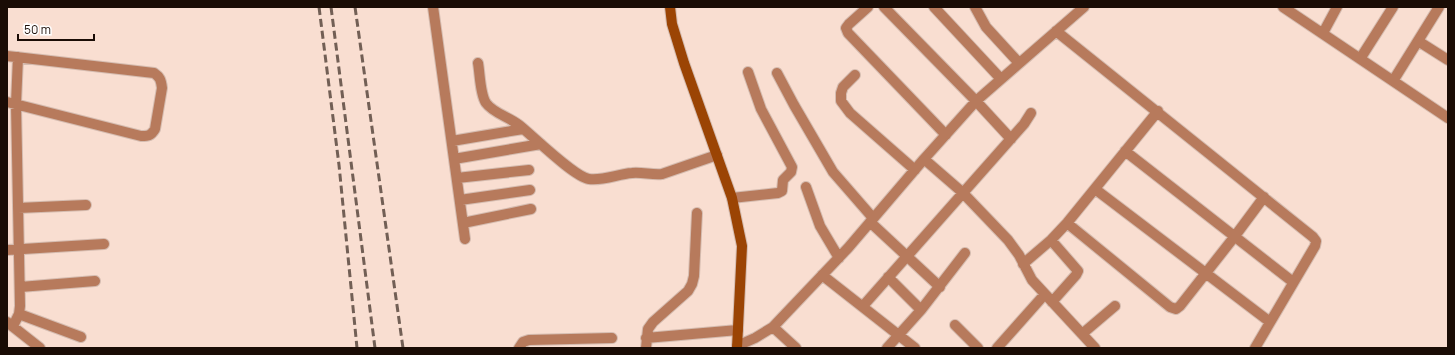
<svg xmlns="http://www.w3.org/2000/svg" width="1455" height="355" font-family="Manrope,sans-serif">
<style>
.lines{fill:none;stroke-linecap:round;stroke-linejoin:round}
.minor-casing{stroke:#d5bcb0;stroke-width:12}
.secondary-casing{stroke:#d5bcb0;stroke-width:12}
.minor{stroke:#b77a5c;stroke-width:10}
.secondary{stroke:#9b4404;stroke-width:10}
.rail{stroke:#725f55;stroke-width:3;stroke-dasharray:8 4;stroke-linecap:butt}
</style>
<rect width="100%" height="100%" fill="#f9ded1"/>
<g class="lines">
<defs>
<path id="minor" d="M433 7 465 239
M868 7 849 24 846 28 848 33 946 135
M884 7 976 101 1011 139
M934 7 1001 79
M975 7 986 27 1019 63
M1283 7 1448 118
M1056 31 1313 237 1316 241 1315 246 1255 348
M1323 33 1337 7
M1418 41 1448 60
M7 56 154 73C160 77 161 80 162 88L155 129C151 136 148 136 141 136L7 102
M1360 59 1393 7
M478 63C480 74 480 94 486 103 493 113 509 117 519 125 533 136 574 177 589 179 603 181 618 174 632 173 642 172 652 175 662 174L717 155
M777 73 794 105 833 172 873 218
M855 75 843 87 841 93V101L850 113 915 170
M1393 81 1439 7
M452 141 523 129
M1125 151 1293 282
M454 159 541 144
M924 159 962 192 1008 240 1019 255 1032 280 1095 348
M457 178 529 170
M806 187 820 226 839 258
M1095 189 1270 322
M732 198 778 193 782 191 783 180 791 172 792 167 761 109 748 72
M460 200 530 190
M18 208 86 205
M870 222 940 287
M463 223 531 209
M1067 223 1170 307 1176 309 1180 306 1235 236 1264 197
M1051 240 1078 271 1076 275 1052 302
M7 250 104 244
M1023 264 1051 240 1067 223 1158 111
M822 275 915 348
M888 277 921 310
M20 287 95 281
M863 306 1024 124 1031 113
M19 314 81 337
M7 322 40 348
M955 325 978 348
M13 326 19 314 20 306 16 104 18 57
M773 327 796 348
M1082 334 1115 306
M646 338 738 330
M737 346 755 338 773 327 848 248 924 159 976 101 1084 7
M519 348 523 342 529 340 612 338
M646 348 648 329 653 322 688 291 692 284 694 276 697 213
M887 348 921 310 965 253
M997 348 1045 294"/>
<path id="secondary" d="M670 7 672 24 684 63 732 198 742 246 737 348"/>
</defs>
<use href="#minor" class="minor-casing"/>
<use href="#secondary" class="secondary-casing"/>
<use href="#minor" class="minor"/>
<use href="#secondary" class="secondary"/>
<path class="rail" d="M319 7 339 165 357 348
M331 7 375 348
M355 7 403 348"/>
</g>
<rect width="1455" height="355" fill="none" stroke="#1a0c05" stroke-width="16"/>
<path d="M18 34v6h76v-6" fill="none" stroke="#1a0c05" stroke-width="2"/>
<text x="24" y="34" font-size="12" fill="#1a0c05" stroke="#ffffff" stroke-width="3" paint-order="stroke">50 m</text>
</svg>
